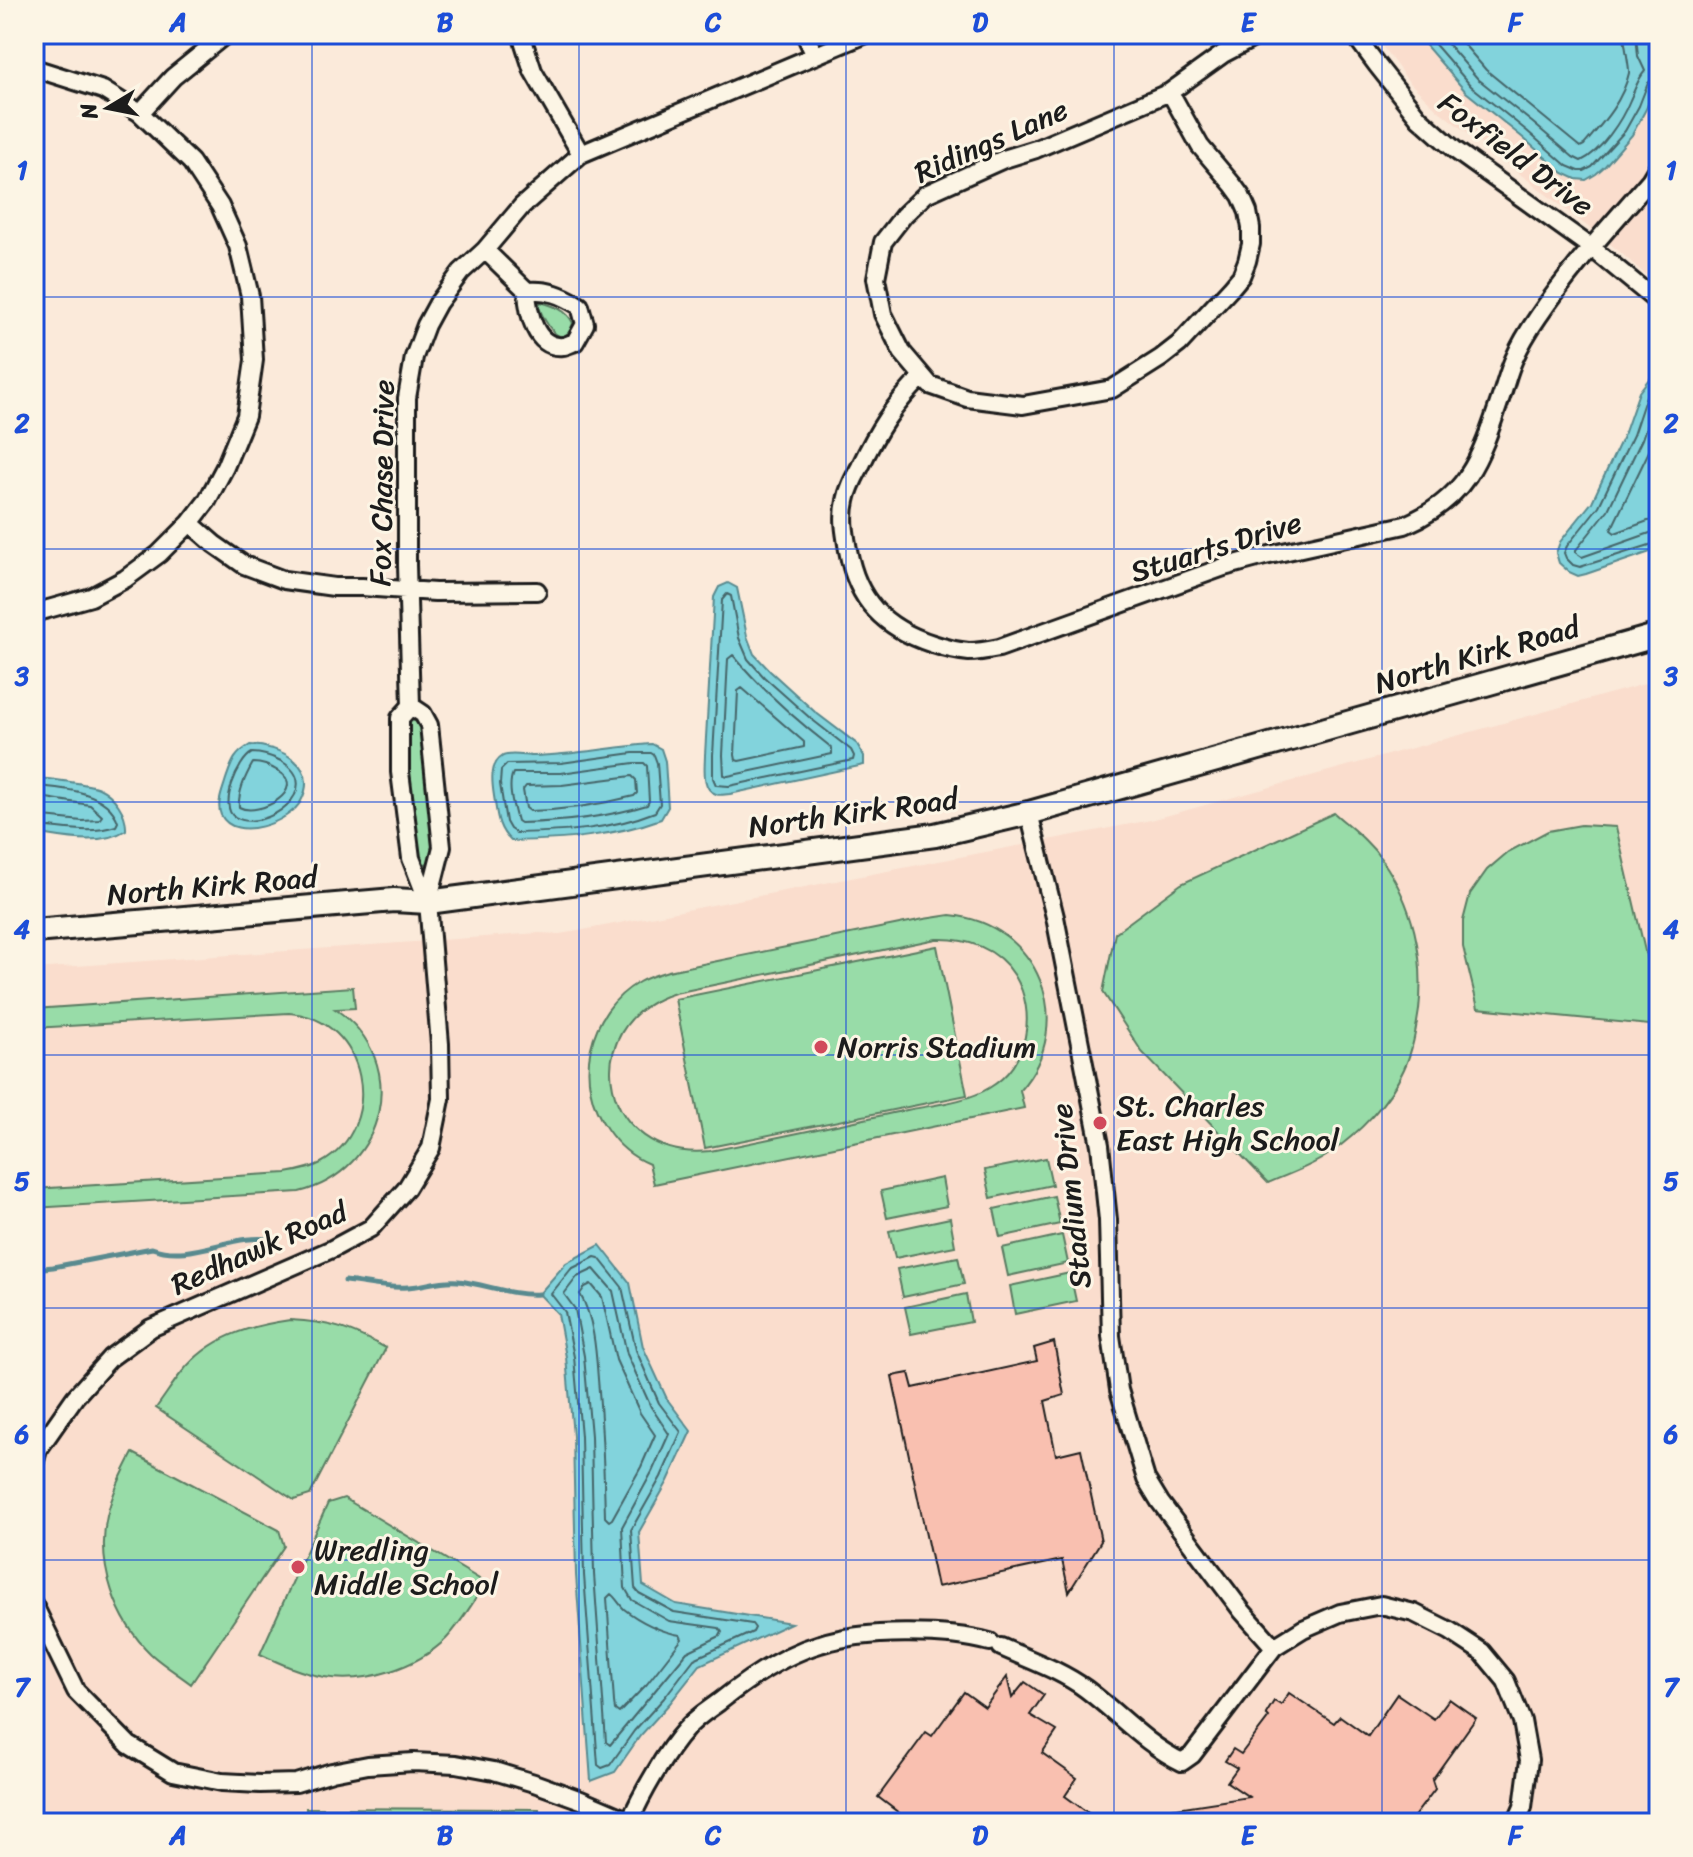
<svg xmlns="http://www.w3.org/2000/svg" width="1693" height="1857" font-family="Sriracha,sans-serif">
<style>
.built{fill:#faddcd}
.green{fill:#98dca8;stroke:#5a7c62;stroke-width:2;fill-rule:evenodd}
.water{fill:#82d3dc;stroke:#598a8f;stroke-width:2}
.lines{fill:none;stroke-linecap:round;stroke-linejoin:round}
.shore{stroke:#456569;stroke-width:2}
.stream{stroke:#598a8f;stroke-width:5}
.building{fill:#f9c0b0;stroke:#1c1c1c;stroke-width:2}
.minor-casing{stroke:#1c1c1c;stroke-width:22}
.secondary-casing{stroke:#1c1c1c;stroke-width:28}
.minor{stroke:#fcf5e5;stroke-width:16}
.secondary{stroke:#fcf5e5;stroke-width:22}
.grid{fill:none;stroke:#1d4ed8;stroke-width:2;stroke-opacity:0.55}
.poi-dot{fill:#d1495b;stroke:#fcf5e5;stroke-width:3}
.labels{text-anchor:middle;stroke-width:6;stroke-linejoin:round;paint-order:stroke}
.street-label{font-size:30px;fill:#1c1c1c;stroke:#fcf5e5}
.poi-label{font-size:30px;fill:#1c1c1c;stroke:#fcf5e5;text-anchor:start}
.neatline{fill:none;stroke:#1d4ed8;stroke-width:3}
.grid-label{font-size:26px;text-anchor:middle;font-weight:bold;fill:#1d4ed8}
</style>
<rect width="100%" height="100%" fill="#fbeada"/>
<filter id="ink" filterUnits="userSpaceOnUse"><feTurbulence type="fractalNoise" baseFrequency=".0125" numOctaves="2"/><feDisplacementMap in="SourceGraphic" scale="16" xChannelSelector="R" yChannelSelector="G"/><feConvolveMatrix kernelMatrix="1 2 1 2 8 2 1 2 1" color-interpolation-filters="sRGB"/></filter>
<g filter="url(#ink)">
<path class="built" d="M1376 34H1659V287L1619 251 1439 111 1409 82 1382 46Z
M1659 680V1823H34V969L539 933 559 934 583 930 1151 820Z"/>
<path class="green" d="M541 302C554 306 567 310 573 323 562 357 543 318 538 305Z
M414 720 419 725 422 737 433 854 432 861 426 864 419 863 417 853 406 735V725Z
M1334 813C1351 828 1369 841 1382 860 1413 904 1425 956 1419 1010 1416 1029 1413 1050 1404 1069 1389 1103 1359 1133 1329 1154 1311 1167 1288 1174 1268 1183L1142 1052 1103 992 1115 933 1181 884Z
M1581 825 1616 827 1659 1011V1026L1478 1008 1463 947V921L1470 894 1487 870 1508 852 1548 831Z
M950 915C1038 923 1079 1023 1020 1090L1024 1108 654 1184 649 1164C632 1157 617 1144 607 1129 573 1081 587 1012 639 982 648 977 658 974 668 971L924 919ZM936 939C967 938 998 948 1015 976 1037 1013 1028 1065 989 1088 967 1102 932 1105 907 1110 841 1124 776 1138 710 1151 602 1163 571 1025 675 993Z
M937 946 967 1095 705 1148 675 999Z
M353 987 355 1008 335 1009C412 1060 386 1171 299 1192L34 1208V1189L286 1173C298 1171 310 1169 321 1163 388 1126 367 1018 289 1013L34 1028V1009Z
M1046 1158 1052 1185 991 1198 985 1170Z
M942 1178 947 1206 887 1218 881 1191Z
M1054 1196 1060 1224 1000 1237 994 1209Z
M950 1218 955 1246 895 1258 889 1231Z
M1062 1235 1068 1263 1008 1276 1002 1248Z
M958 1257 964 1284 903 1297 897 1269Z
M1070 1273 1076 1301 1015 1314 1010 1286Z
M966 1294 971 1322 911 1334 905 1307Z
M290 1320C331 1322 349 1329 386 1348L310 1495 294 1500 156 1408C165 1396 173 1383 182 1372 210 1337 248 1326 290 1320Z
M133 1453 279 1530 284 1546 191 1684C178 1674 163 1665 151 1654 116 1620 96 1565 107 1516 112 1494 122 1474 133 1453Z
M344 1498 486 1583C473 1602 462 1622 446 1639 416 1668 365 1684 324 1677 301 1673 281 1664 260 1654L328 1503Z
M306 1808 539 1809V1823H306Z"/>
<path class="water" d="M1416 34H1653L1656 66 1655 86 1646 109 1632 135 1605 166 1596 174 1586 180 1576 179 1563 173 1522 137 1466 92Z
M1657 378 1659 380V549L1586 574 1578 576 1569 572 1559 563 1556 553 1560 542 1592 502 1625 432 1639 392 1649 379Z
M728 583 737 588 747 636 754 654 770 671 815 712 857 744 864 756V765L730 794C725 794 720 796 716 794 701 790 705 766 705 755L714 597 719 587Z
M652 744 661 749 665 761 668 807 661 819C612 837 562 840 511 841 497 828 497 814 494 796 492 783 489 764 503 756 511 752 525 756 534 756 574 755 612 747 652 744Z
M250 745C280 746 320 765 301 801 290 822 235 843 221 815 216 804 223 790 226 779 232 762 234 754 250 745Z
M34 778C45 778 90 784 99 788 114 795 127 813 126 830 100 847 62 837 34 833Z
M600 1245 630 1283 643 1347 667 1399 691 1431 668 1481 639 1532 643 1585 676 1604 791 1623 700 1665 670 1703 640 1736 615 1772 591 1781 576 1575 573 1436 566 1357 558 1314 539 1294 566 1263Z"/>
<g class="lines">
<path class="shore" d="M1426 34 1471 86 1527 131 1567 166 1579 171H1584L1592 167 1625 131 1639 106 1648 83 1653 79 1659 78
M1439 34 1478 79 1533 123 1573 157 1581 161C1601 152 1622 120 1630 100 1635 90 1637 80 1645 71L1638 56 1636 34
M1455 34 1486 70 1580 147 1584 145C1602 124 1623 101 1629 73 1630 69 1624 43 1624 34
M1659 386 1653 387 1646 396 1633 435 1599 506 1567 546 1564 553 1566 558 1573 565 1580 567 1659 542
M1659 396 1655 401 1642 439 1608 510 1576 550V553L1582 557 1650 533 1659 532
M1659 426 1652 445 1611 530 1615 533 1648 521 1659 520
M727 594 731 596 739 638 748 659 764 677 810 718 851 750 854 756 853 760 729 786 716 785 713 778V755L722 600Z
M733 655C762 690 796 720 832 748V754L728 776 724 775 723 755 728 659Z
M742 688 804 742V747L739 761 736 760 735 755 738 691Z
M252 753C263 753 271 756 281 761 328 788 264 834 235 817 218 808 238 760 252 753Z
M633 753H651L654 755 657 763 660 804 655 812C610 830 563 832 516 833L510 829 506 822 500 784 501 770 507 764 561 763Z
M253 763C263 763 270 766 278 771 309 789 259 818 239 807 238 793 246 775 253 763Z
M634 763H644L647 766 649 801 647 805C605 818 564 822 520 823L517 821C513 806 507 786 513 773H561Z
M632 776 636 780 637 793 634 796C599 805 566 810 530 811L526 808 523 790 526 786 562 785Z
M34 786C63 788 108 791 118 822L116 826C88 835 62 827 34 826
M34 796 90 805 102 816 99 820 82 821 34 816
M595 1257 599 1258 622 1287 636 1350 659 1403 681 1432 661 1477 631 1530 635 1588 639 1593 674 1612 752 1624 755 1628 753 1632 694 1659 664 1698 634 1731 610 1765 602 1768 598 1765 584 1575 581 1436 574 1357 565 1312 551 1294 571 1269Z
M594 1269 613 1291 627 1354 651 1407 669 1434 652 1472 622 1527 625 1588 632 1600 669 1621 719 1628 722 1632 720 1636 687 1652 610 1745 606 1742 594 1574 591 1436 584 1356 575 1309 564 1294 577 1277Z
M591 1284 602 1297 616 1360 640 1413 655 1435 641 1467 612 1519 609 1521 605 1517C604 1471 602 1425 598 1379 596 1352 594 1318 580 1294L585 1287Z
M611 1594C616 1598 619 1604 624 1609 639 1621 661 1632 680 1635L682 1639 647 1684 619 1713 615 1710 614 1702 607 1598Z"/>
<path class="stream" d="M34 1269 53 1267 152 1248C193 1263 234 1231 275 1240
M345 1281C366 1283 387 1289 408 1287 425 1286 441 1279 458 1281 486 1284 511 1296 539 1294"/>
</g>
<path class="building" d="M1054 1342 1064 1395 1045 1401 1056 1455 1081 1449 1101 1541 1069 1592 1062 1560 937 1587 892 1376 909 1373 913 1388 1037 1361 1034 1348Z
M1007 1677 1012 1698 1025 1682 1044 1695 1030 1715 1057 1731 1042 1753 1077 1778 1065 1796 1102 1823H892L899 1813 878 1797 926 1732 932 1736 964 1692 985 1707Z
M1289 1693 1334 1723 1340 1716 1368 1736 1397 1694 1434 1719 1449 1699 1476 1718 1432 1780 1435 1789 1409 1823H1132L1131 1815 1249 1797 1227 1782 1237 1768 1225 1761 1233 1749 1241 1754 1269 1717 1266 1714 1274 1701 1281 1705Z"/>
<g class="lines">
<defs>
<path id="minor" d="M521 34 533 71 581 154
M805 34 815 56
M1354 34 1377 65 1419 118 1455 150 1592 248 1659 303
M34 68 103 90 140 113 191 162 220 206 238 246 250 296 254 360 246 416 225 467 207 501 190 523 159 554 125 579 91 597 34 613
M1170 92 1200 146 1233 185 1241 196 1248 212 1251 228V244L1247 261 1241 276 1231 288 1179 344 1161 358 1112 389 1023 405 967 398 930 385 902 352 883 314 876 278 883 242 904 215 926 194 1004 159 1036 149 1170 92 1223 54 1261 34
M140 113 173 77 226 34
M485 250 527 291C528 312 535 349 563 346 567 346 571 343 575 342L585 324 580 306C562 295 548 289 527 291
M922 377C892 407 878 429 860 467 854 478 848 489 846 501 842 517 845 533 848 550 857 601 884 628 933 644 945 648 956 651 969 652 979 652 989 650 999 648L1224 567 1265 556 1405 525C1470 497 1481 456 1502 394 1506 382 1509 370 1514 359 1520 345 1529 330 1538 317 1571 268 1612 224 1650 180L1659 165
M190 523 214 544 244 565 284 580 334 587H362L435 592 537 591
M411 706 423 714 429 725 442 847 428 902
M1029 813 1055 917 1100 1145 1108 1220 1111 1336 1119 1390 1132 1433 1146 1479 1160 1502 1242 1611 1274 1647
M34 1464 38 1450 75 1397 110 1358 151 1328 332 1249 371 1228 406 1189 431 1148 441 1099 440 1044 428 902 411 858 400 772V718L411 706 407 565V398L414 357 426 325 438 303 461 272 485 250 522 206 581 154 866 34
M34 1605 76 1691 129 1745 173 1772 222 1782 260 1784 296 1783 332 1772 368 1765 413 1762 456 1764 494 1771 534 1783 581 1800 630 1821
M1001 1647C1030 1660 1060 1670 1086 1689 1118 1713 1145 1744 1182 1762L1192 1755 1274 1647 1303 1629 1340 1613 1381 1605 1414 1613 1450 1631 1482 1652 1506 1681 1522 1721 1529 1760 1523 1807 1516 1823
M629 1823C641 1795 666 1751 686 1729 695 1718 708 1710 719 1702 749 1678 783 1655 820 1644 863 1630 946 1630 990 1642"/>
<path id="secondary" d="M34 931 394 900 428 902 935 835 1029 813 1659 635"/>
</defs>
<use href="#minor" class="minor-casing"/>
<use href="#secondary" class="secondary-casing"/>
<use href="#minor" class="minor"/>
<use href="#secondary" class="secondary"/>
</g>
</g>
<path class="grid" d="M312 34V1823M579 34V1823M846 34V1823M1114 34V1823M1382 34V1823M34 297H1659M34 549H1659M34 802H1659M34 1055H1659M34 1308H1659M34 1560H1659"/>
<g class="poi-dot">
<circle cx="821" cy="1047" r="8"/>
<circle cx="1100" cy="1123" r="8"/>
<circle cx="298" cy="1567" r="8"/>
</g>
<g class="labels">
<g class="street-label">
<text transform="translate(991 141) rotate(-24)" y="10">Ridings Lane</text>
<text transform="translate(1516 154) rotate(37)" y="10">Foxfield Drive</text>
<text transform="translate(382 483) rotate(-89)" y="10">Fox Chase Drive</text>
<text transform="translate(1216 547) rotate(-17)" y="10">Stuarts Drive</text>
<text transform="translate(1477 655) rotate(-16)" y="10">North Kirk Road</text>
<text transform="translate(853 813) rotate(-8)" y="10">North Kirk Road</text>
<text transform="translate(212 886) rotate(-5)" y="10">North Kirk Road</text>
<text transform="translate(1071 1196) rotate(-96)" y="10">Stadium Drive</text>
<text transform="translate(259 1248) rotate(-24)" y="10">Redhawk Road</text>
</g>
<g class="poi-label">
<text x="837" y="1057">Norris Stadium</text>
<text x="1116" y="1116">St. Charles<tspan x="1116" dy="34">East High School</tspan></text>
<text x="314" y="1560">Wredling<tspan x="314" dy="34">Middle School</tspan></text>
</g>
</g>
<rect width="1693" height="1857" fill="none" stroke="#fcf5e5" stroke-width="88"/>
<g transform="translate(108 108) rotate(260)" stroke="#fcf5e5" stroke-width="6" paint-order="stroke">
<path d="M0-6L14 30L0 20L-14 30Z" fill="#1c1c1c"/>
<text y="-12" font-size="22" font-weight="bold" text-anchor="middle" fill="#1c1c1c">N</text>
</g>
<rect x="44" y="44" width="1605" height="1769" class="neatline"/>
<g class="grid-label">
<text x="178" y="31">A</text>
<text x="445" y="31">B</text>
<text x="713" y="31">C</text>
<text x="980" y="31">D</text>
<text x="1248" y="31">E</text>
<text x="1515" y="31">F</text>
<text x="22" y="179">1</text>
<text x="1671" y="179">1</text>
<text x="22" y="432">2</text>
<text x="1671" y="432">2</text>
<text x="22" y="685">3</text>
<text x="1671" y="685">3</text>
<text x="22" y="938">4</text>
<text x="1671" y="938">4</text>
<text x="22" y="1190">5</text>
<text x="1671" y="1190">5</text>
<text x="22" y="1443">6</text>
<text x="1671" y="1443">6</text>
<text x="22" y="1696">7</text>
<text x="1671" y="1696">7</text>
<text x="178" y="1844">A</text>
<text x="445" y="1844">B</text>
<text x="713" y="1844">C</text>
<text x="980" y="1844">D</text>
<text x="1248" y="1844">E</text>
<text x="1515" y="1844">F</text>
</g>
</svg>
